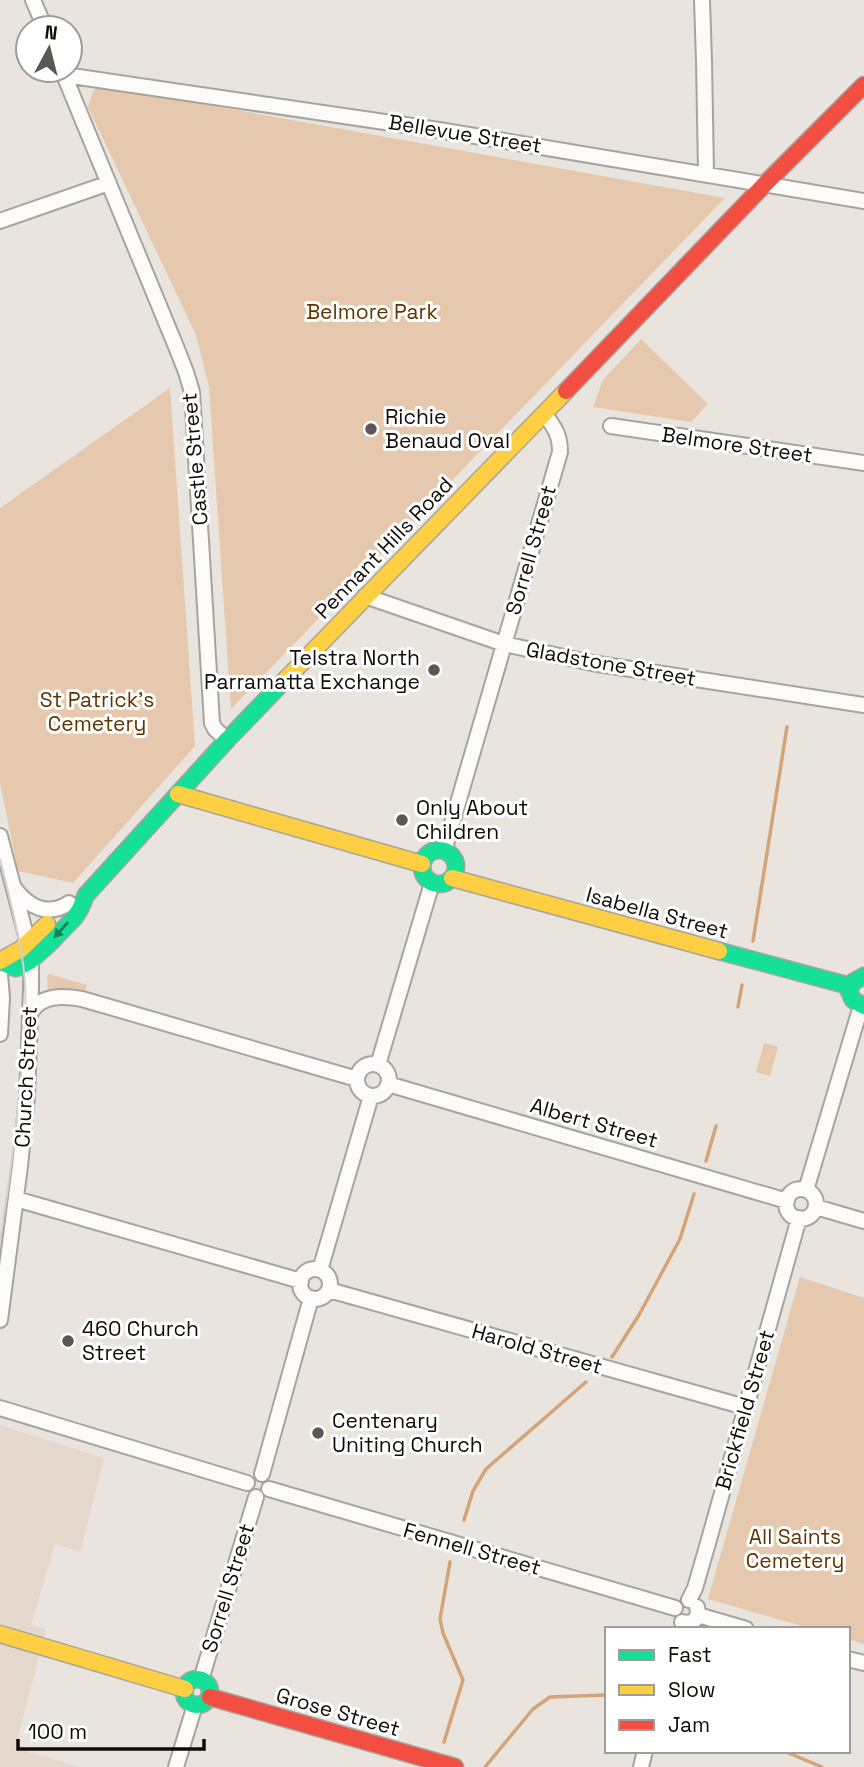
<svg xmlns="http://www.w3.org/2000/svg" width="864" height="1767" font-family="'Space Grotesk',sans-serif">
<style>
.built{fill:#e5d8cd}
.green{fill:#e6c8ae}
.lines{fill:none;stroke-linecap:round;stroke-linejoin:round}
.stream{stroke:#d4a478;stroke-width:3.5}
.street-casing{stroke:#a7a39e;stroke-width:18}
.fast-casing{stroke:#a7a39e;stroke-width:19}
.slow-casing{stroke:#a7a39e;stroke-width:19}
.jam-casing{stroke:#a7a39e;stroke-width:19}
.street{stroke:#fcfbfa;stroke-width:14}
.fast{stroke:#16e098;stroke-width:16}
.slow{stroke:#ffcf43;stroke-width:16}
.jam{stroke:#f24e42;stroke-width:16}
.tram{stroke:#d3d0cf;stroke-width:2}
.oneway{fill:#138057}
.poi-dot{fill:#5c5752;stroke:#fff;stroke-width:2.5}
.labels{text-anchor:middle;stroke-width:6;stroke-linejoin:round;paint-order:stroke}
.street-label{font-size:21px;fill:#0f0b07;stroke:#fff}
.park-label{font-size:21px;fill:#603401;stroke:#fff}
.poi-label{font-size:21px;fill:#0f0b07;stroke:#fff;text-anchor:start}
</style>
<rect width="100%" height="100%" fill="#eae4de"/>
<path class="built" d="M0 1425 104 1458 80 1552 55 1544 31 1625 46 1630 15 1748 80 1767H0Z"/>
<path class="green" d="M97 85 725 198 231 709 209 387 196 335 88 107 92 94Z
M641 339 708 404 691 422 593 407 603 380Z
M170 388 195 746 73 883 18 871 0 783V508Z
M49 974 87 985 84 994H48L47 976Z
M764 1043 778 1047 770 1076 756 1072Z
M800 1277 864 1298V1644L848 1639V1629H812L708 1599Z"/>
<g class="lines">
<path class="stream" d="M753 941 787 727
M738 1007 742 985
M706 1161 716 1126
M612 1357 639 1315 680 1239 694 1194
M464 1520 473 1491 486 1469 586 1382
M444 1742 463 1680 443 1633 440 1619 450 1562
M784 1751 822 1767
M485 1767 533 1709 550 1697 607 1695"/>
<defs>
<path id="street" d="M33 0 45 28
M702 0 704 61 706 173
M62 70 177 349 186 372 192 392 212 723 215 729 227 740
M65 75 439 130 864 201
M0 221 109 183
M611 426 864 463
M365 596 504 644 592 663 864 705
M0 836 28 943 31 962V989L27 1097 20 1166 0 1320
M447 852 446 844 560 452C560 434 554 427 544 413
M15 889C29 907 48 917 69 903
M0 974 2 998 0 1034
M31 1012C42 994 64 996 82 999L357 1079
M357 1080a16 16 0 1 1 32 0a16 16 0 1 1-32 0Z
M378 1065 432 883
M388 1084 787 1201
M786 1204a15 15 0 1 1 30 0a15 15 0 1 1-30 0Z
M806 1190 861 1006
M16 1199 301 1281
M816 1207 864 1221
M300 1284a15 15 0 1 1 30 0a15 15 0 1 1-30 0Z
M320 1270 371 1096
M329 1290 745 1407
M0 1408 247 1483
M262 1474 311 1298
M269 1489 675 1608
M689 1600 695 1588 708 1543 799 1218
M698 1615 746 1629
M682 1622C693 1625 700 1618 697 1607
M848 1659 864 1663
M201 1680 256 1497
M176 1767 195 1705
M641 1767 645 1751"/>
<path id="fast" d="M422 867a17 17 0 1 1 34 0a17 17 0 1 1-34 0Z
M719 951 850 986
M0 962 16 968 30 961 49 944 75 917 80 909 86 895 227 740 286 679
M864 976 853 982 849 991 853 1000 864 1006
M184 1692a13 13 0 1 1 26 0a13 13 0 1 1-26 0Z"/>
<path id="slow" d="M286 679 566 391
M178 794 422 864
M452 878 719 951
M0 961 21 949 47 924
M0 1634 185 1689"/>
<path id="jam" d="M566 391 765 184 864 85
M210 1697 455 1767"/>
</defs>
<use href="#street" class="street-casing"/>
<use href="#fast" class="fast-casing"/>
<use href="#slow" class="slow-casing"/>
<use href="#jam" class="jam-casing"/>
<use href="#street" class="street"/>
<use href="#fast" class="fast"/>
<use href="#slow" class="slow"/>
<use href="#jam" class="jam"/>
<path class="tram" d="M0 859C8 893 18 928 23 963 28 1000 24 1039 21 1076 16 1131 9 1186 0 1241"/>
</g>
<defs><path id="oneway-solid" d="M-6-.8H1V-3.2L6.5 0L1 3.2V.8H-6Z" transform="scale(1.75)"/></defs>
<use class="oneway" href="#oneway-solid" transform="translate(61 930) rotate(132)"/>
<g class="poi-dot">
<circle cx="371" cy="429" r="7"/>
<circle cx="434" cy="670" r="7"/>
<circle cx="402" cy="820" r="7"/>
<circle cx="68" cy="1341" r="7"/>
<circle cx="318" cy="1433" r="7"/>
</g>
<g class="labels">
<g class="street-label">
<text transform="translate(465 134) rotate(9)" y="7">Bellevue Street</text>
<text transform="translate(737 445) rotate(8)" y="7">Belmore Street</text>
<text transform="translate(195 459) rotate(-95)" y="7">Castle Street</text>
<text transform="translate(384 548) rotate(-46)" y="7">Pennant Hills Road</text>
<text transform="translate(531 550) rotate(-74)" y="7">Sorrell Street</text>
<text transform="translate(611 664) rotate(10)" y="7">Gladstone Street</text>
<text transform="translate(657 913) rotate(15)" y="7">Isabella Street</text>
<text transform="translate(26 1077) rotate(-87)" y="7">Church Street</text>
<text transform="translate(594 1123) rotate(16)" y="7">Albert Street</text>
<text transform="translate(537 1349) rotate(16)" y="7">Harold Street</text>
<text transform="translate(745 1410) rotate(-74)" y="7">Brickfield Street</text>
<text transform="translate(472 1549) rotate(16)" y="7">Fennell Street</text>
<text transform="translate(228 1588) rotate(-73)" y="7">Sorrell Street</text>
<text transform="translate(338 1712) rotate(16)" y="7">Grose Street</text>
</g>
<g class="park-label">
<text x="372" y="319">Belmore Park</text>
<text x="97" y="707">St Patrick's<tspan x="97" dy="24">Cemetery</tspan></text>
<text x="795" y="1544">All Saints<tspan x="795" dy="24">Cemetery</tspan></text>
</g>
<g class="poi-label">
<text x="385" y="424">Richie<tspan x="385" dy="24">Benaud Oval</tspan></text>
<text x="420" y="665" text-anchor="end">Telstra North<tspan x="420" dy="24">Parramatta Exchange</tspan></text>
<text x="416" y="815">Only About<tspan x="416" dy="24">Children</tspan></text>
<text x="82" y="1336">460 Church<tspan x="82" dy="24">Street</tspan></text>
<text x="332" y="1428">Centenary<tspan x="332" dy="24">Uniting Church</tspan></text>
</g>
</g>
<rect x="605" y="1627" width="245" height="126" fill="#ffffff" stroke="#9f9d9c" stroke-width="2"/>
<rect x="619" y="1650" width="35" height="10" fill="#16e098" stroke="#9f9d9c" stroke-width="2"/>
<text x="668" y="1662" font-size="21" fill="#0f0b07">Fast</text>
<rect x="619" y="1685" width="35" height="10" fill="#ffcf43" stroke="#9f9d9c" stroke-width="2"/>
<text x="668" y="1697" font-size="21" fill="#0f0b07">Slow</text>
<rect x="619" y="1720" width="35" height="10" fill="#f24e42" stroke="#9f9d9c" stroke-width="2"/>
<text x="668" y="1732" font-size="21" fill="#0f0b07">Jam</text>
<g transform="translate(49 49) rotate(7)"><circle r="33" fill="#ffffff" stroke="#9f9d9c" stroke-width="2"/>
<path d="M0-5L12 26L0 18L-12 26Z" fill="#5c5752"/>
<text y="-10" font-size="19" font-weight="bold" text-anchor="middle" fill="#0f0b07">N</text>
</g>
<path d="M18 1739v10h186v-10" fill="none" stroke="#0f0b07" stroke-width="3.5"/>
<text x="28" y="1739" font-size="21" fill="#0f0b07" stroke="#ffffff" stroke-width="5" paint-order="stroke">100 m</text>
</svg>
